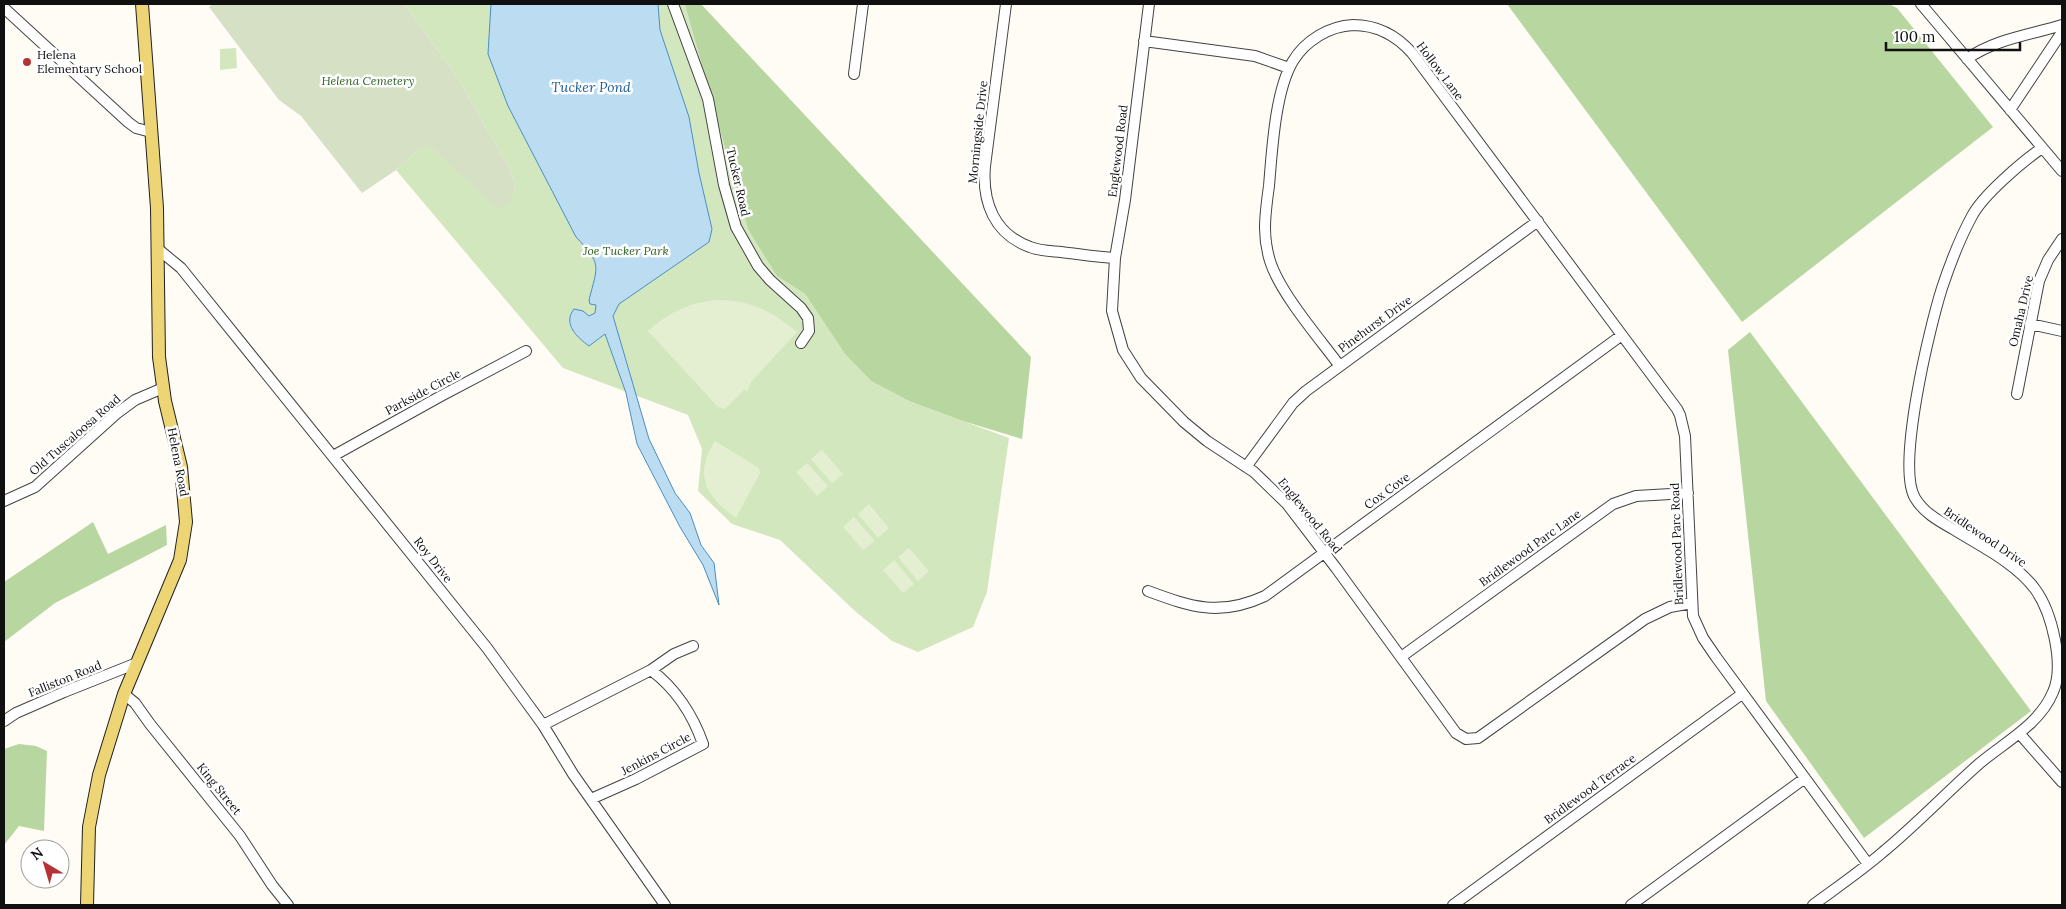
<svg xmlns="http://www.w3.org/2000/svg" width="2066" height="909" font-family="Lora,serif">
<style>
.green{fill:#d3e7bf}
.forest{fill:#b7d6a0}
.cemetery{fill:#d6e0c5}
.pitch{fill:#e3efd0}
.water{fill:#bcdcf2;stroke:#498fc3}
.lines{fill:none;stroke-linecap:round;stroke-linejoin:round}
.minor-casing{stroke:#434343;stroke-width:12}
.major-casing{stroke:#212121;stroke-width:14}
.minor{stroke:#fff;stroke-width:10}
.major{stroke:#edd475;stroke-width:12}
.poi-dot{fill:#b63235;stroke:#fff;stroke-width:2}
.labels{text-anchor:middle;stroke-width:5;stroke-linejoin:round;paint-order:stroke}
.poi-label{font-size:12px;fill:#101010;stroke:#fff;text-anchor:start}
.street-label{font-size:12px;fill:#101010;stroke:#fff}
.park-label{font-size:12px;font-style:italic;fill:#306325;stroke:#fff}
.water-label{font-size:14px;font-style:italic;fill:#226199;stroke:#fff}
</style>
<rect width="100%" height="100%" fill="#fefcf4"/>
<path class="green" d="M404 4H686L777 276 805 294 845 354 871 381 909 401 1009 438 987 592 973 627 918 652 892 641 856 612 780 540 732 524 698 491 702 449 688 415 563 368 396 170 417 150 428 143 442 157 515 188 511 171 457 77Z
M236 48 237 68 220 70V49Z"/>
<path class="forest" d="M685 4H701L1031 357 1022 439 963 421 909 401 871 381 845 354 805 294 777 276 748 229Z
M1507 4H1889L1897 8 1993 127 1742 322Z
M1750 332 2031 711 1864 838 1766 701 1728 350Z
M93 522 108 554 166 525 167 545 55 603 4 642V582Z
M19 744 36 746 47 751 44 831 19 826 4 845V749Z"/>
<path class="cemetery" d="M213 4H404L457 77 511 171 515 188 509 206 495 208 428 144 417 150 396 170 362 193 301 116 279 100 209 7Z"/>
<path class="pitch" d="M719 300C750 300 774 312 797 332L751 382 747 391 744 390 725 409 718 407 648 331C668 313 691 301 719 300Z
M715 441 759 468 760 473 736 518C706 497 693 475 715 441Z
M822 450 843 474 832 483 811 459Z
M807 463 828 486 817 496 796 472Z
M869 504 889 528 878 538 858 514Z
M854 517 875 541 863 550 843 527Z
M909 548 929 571 918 581 898 557Z
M894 560 914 584 903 593 883 570Z"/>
<path class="water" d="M491 4H658L660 30 689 117 699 173 712 229 709 242 619 304 613 316 649 439 675 493 690 513 701 545 714 563 719 605 703 565 680 527 637 444 626 393 605 334 589 346C578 338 562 324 574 309L583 311 589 316 595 313 596 305 590 304 589 300C598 265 602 264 576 237L508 106 488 54Z"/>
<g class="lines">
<defs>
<path id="minor" d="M673 4 708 99 724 185 736 227 758 266 770 280 801 308 808 318 809 331 801 343
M1006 4 985 166C982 202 994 234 1030 247 1040 251 1051 251 1061 252 1079 254 1097 257 1115 258
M1149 4 1125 200 1115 258 1112 311 1123 350 1141 378 1184 422 1207 441 1254 472 1287 504 1336 568 1456 733 1466 739 1478 738 1645 619 1670 607 1692 603
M1921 4 2062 171
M4 8 128 122 136 128 151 132
M1144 41 1255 56 1289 68
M1967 59C1995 39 2030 35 2062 25
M854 74 863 4
M2010 110 2062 32
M158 249 181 268 487 648 543 725 573 774 665 905
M2030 324 2062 331
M1339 365C1319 338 1280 293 1270 261 1267 251 1265 238 1265 228 1265 214 1267 200 1269 186 1272 151 1275 91 1293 61 1305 41 1329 26 1353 25 1377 25 1396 35 1412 53L1677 409 1680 415 1685 436 1693 616 1703 638 1716 657 1868 864
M2017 394 2039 281 2048 260 2062 239
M333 456 441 396 526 351
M1246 467 1293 403 1306 391 1538 221
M4 501 35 487 116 414 135 400 163 388
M1148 591C1191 607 1220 617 1265 596L1622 335
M1401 657 1613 504 1636 496 1688 493
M651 670 674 654 693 646
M124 694 135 703 150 724 240 836 272 885 288 905
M4 721 16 713 64 692 137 663
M543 725 651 670C675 688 693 715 703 744L636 779 591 799
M2019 733 2062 782
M1453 905 1742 694
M1631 905 1805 778
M1813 905C1836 888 1861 871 1883 852 1917 824 1947 792 1980 763 2005 742 2040 724 2053 692 2065 666 2052 612 2035 589 2016 563 1980 546 1953 529 1939 521 1924 513 1915 498 1896 466 1930 326 1942 288 1950 264 1960 238 1972 216 1983 195 2022 162 2042 148"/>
<path id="major" d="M87 905 89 827 99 775 124 694 180 560 186 522 181 467 165 401 159 357 157 208 142 4"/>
</defs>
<use href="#minor" class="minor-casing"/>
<use href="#major" class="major-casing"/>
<use href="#minor" class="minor"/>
<use href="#major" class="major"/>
</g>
<circle class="poi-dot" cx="27" cy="62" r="5"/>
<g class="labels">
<g class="poi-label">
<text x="37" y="59">Helena<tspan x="37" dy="14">Elementary School</tspan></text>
</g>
<g class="street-label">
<text transform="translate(1440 71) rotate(53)" y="4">Hollow Lane</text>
<text transform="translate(978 132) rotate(-84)" y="4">Morningside Drive</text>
<text transform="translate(1118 151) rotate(-83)" y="4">Englewood Road</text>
<text transform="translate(738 182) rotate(77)" y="4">Tucker Road</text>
<text transform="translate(2021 311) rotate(-77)" y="4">Omaha Drive</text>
<text transform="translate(1375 324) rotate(-36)" y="4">Pinehurst Drive</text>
<text transform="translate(423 392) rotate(-28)" y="4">Parkside Circle</text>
<text transform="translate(75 435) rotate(-41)" y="4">Old Tuscaloosa Road</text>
<text transform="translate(178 462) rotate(79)" y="4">Helena Road</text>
<text transform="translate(1387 491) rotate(-36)" y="4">Cox Cove</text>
<text transform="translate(1310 516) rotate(51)" y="4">Englewood Road</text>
<text transform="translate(1985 537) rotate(34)" y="4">Bridlewood Drive</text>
<text transform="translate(1677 544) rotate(-92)" y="4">Bridlewood Parc Road</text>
<text transform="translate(1530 548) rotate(-36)" y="4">Bridlewood Parc Lane</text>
<text transform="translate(433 560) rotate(52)" y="4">Roy Drive</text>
<text transform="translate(65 679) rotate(-22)" y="4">Falliston Road</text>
<text transform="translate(656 754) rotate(-28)" y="4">Jenkins Circle</text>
<text transform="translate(219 789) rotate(51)" y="4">King Street</text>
<text transform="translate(1590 789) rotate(-36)" y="4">Bridlewood Terrace</text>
</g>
<g class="park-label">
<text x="368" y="85">Helena Cemetery</text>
<text x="626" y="255">Joe Tucker Park</text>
</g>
<g class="water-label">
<text x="591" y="92">Tucker Pond</text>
</g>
</g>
<rect width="2066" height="909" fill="none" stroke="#101010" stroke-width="10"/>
<g transform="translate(45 864) rotate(322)"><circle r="24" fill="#ffffff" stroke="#9f9f9f"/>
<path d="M0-4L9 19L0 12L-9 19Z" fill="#b63235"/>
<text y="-8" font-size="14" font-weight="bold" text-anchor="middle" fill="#101010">N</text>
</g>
<path d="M1886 42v8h134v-8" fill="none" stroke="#101010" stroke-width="2.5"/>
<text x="1894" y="42" font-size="15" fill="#101010" stroke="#ffffff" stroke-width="4" paint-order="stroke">100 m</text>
</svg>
